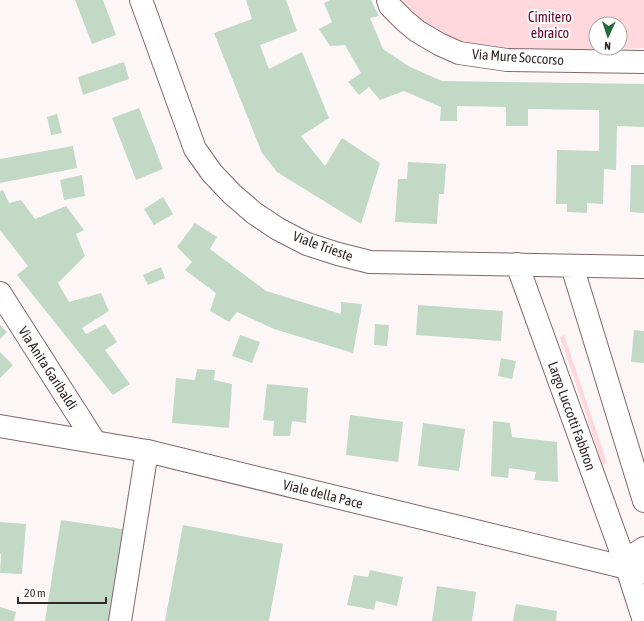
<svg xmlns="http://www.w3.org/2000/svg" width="644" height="621" font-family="'Asap Condensed',sans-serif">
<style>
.green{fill:#fed8dc;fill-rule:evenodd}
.building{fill:#c1d9c5}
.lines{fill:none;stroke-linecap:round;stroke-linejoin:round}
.street-casing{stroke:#84676a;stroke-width:24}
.secondary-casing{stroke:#84676a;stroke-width:24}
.street{stroke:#fff;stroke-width:22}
.secondary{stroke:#fff;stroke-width:22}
.labels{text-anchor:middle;stroke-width:4;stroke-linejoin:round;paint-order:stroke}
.park-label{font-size:14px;fill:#630222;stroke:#fff}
.street-label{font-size:14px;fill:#332728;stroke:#fff}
</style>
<rect width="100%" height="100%" fill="#fdf6f7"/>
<path class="green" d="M402 0H644V48L585 50 491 48 457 41 423 22ZM596 24H620V48H596Z
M564 335 607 463 603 465 560 337Z"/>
<path class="building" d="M75 0H103L116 35 92 44Z
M246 0H286L297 31 260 45 269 69 302 52 329 118 301 136 325 166 342 138 380 163 361 224 277 172 262 153 214 33 252 19Z
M330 0H371L379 16 370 18 383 49 410 67 442 81 644 84V127L617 126 616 170 604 169 603 204 587 203V213L567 212V204H556L557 150 599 151V110L528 109V126H506V107L457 106V121H440L441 107 404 91 380 100 369 87 359 95 348 82 361 73 345 45 330 46 319 29 332 22 324 3Z
M124 62 129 79 83 95 78 77Z
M139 108 163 169 136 180 112 118Z
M57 114 62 133 51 135 47 117Z
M73 146 77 168 0 183V159Z
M408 162 446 164 444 194H439L437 224 395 222 398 179H407Z
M631 165H644V213L630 212Z
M82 175 85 196 64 200 60 180Z
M3 190 9 203 21 200 35 219 66 206 84 230 76 234 85 256 58 283 69 302 101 293 109 311 82 328 86 334 105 324 117 342 105 350 130 384 113 395 17 275 28 266 0 230V191Z
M163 197 173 214 154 225 144 209Z
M195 223 217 237 210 249 266 291 341 314V302L362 304 353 353 274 329 237 312 229 322 210 311 216 293 185 270 192 262 177 247Z
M161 267 165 278 148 285 143 275Z
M418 305 503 311 501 341 416 335Z
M375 324 389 325 387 346 374 345Z
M0 325 7 332 0 339Z
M634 330 644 331V363L631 362Z
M240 335 260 342 252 363 232 356Z
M0 352 13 365 0 378Z
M501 358 516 361 512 379 498 376Z
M197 369 215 370 214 380 232 384 229 428 172 423 176 378 195 380Z
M267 384 308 388 306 423 292 421 290 436H273L274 421 263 420Z
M350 415 403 422 398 462 346 455Z
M493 421 510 423 512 437 557 442 558 482 534 480 536 472 509 468 508 478 491 476Z
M423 423 465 429 459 471 418 466Z
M61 520 129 530 115 621H45Z
M0 522 26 524 22 574 0 573 1 554H0Z
M183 525 283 544 269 621H165Z
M370 570 403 577 397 606 376 601 374 610 347 605 354 575 368 577Z
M437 586 476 592 472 621H432Z
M516 604 557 611 556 621H513Z
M0 607 16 612 14 621H0Z"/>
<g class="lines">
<defs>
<path id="street" d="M141 0 195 149 212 173 232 194 254 213 278 229 307 244 338 254 370 262 644 267
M388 0 390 6 405 21 417 31 439 44 459 53 507 60 644 62
M517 264 627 568
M572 266 644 501
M0 293 95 442
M627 568 633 555 644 548
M120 621 147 451"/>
<path id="secondary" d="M0 426 147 451 644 572
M627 568 644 621"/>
</defs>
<use href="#street" class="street-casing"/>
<use href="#secondary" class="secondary-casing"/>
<use href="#street" class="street"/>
<use href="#secondary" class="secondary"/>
</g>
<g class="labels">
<g class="park-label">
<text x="550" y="22">Cimitero<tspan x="550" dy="16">ebraico</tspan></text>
</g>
<g class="street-label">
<text transform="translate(518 57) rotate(4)" y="5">Via Mure Soccorso</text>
<text transform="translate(323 246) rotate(20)" y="5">Viale Trieste</text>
<text transform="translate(48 368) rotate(57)" y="5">Via Anita Garibaldi</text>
<text transform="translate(572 416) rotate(70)" y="5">Largo Luccotti Fabbron</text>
<text transform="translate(323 494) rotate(14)" y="5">Viale della Pace</text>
</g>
</g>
<g transform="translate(608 36) rotate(183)"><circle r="19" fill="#ffffff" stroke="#ada9a9"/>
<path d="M0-3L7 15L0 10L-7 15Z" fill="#236c3a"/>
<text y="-6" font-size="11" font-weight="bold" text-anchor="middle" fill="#332728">N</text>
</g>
<path d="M18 597v6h88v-6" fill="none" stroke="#332728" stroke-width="2"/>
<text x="24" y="597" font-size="12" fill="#332728" stroke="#ffffff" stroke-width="3" paint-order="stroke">20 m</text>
</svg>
